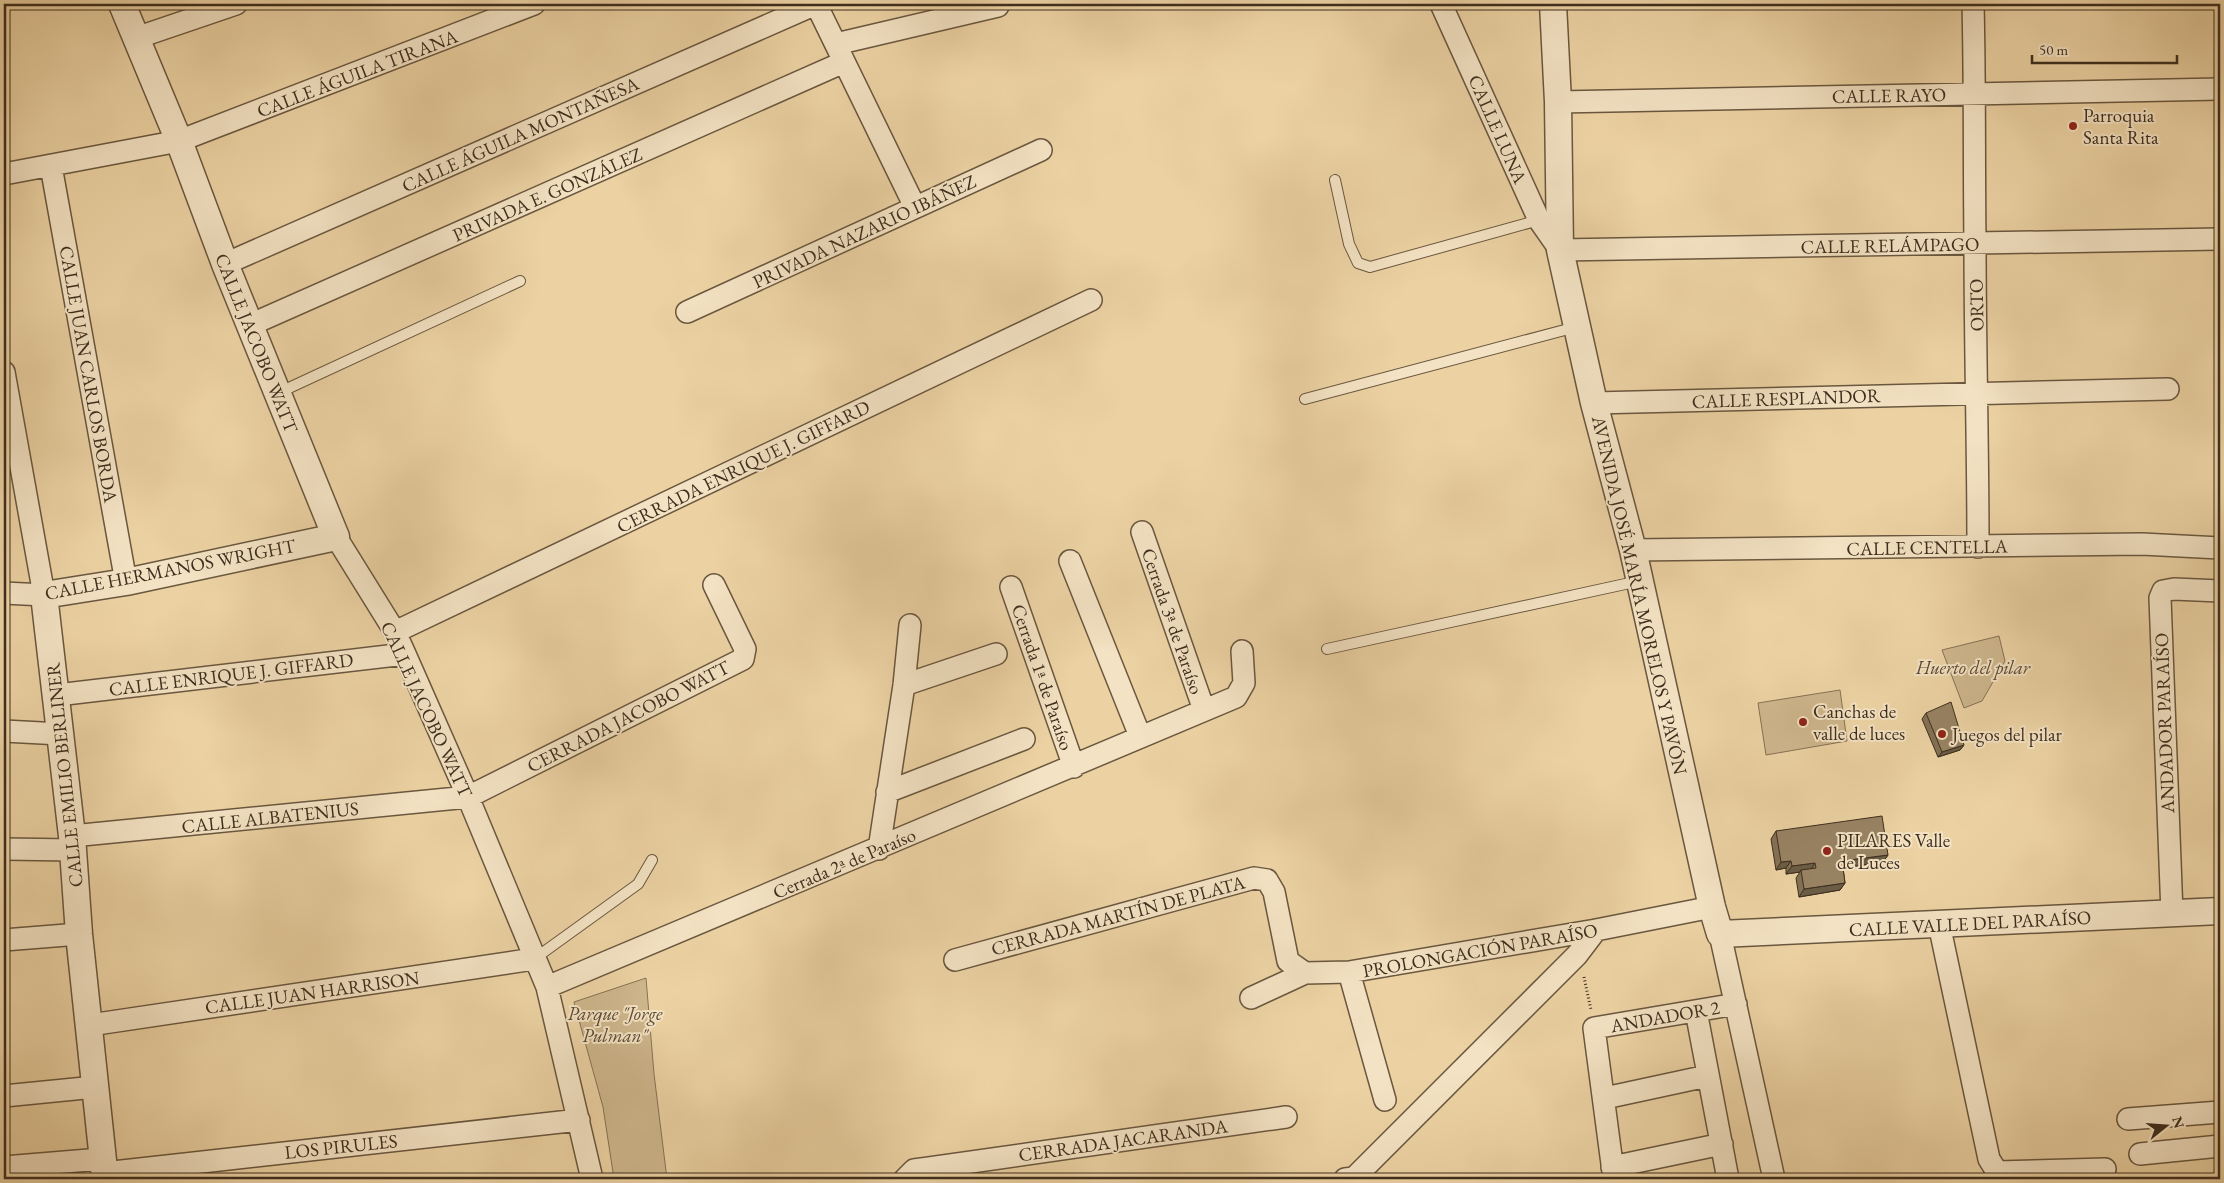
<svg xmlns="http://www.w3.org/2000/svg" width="2224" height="1183" font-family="'EB Garamond',serif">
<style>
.green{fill:#ceb68c;stroke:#867255}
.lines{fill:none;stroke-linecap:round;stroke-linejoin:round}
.service-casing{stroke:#6a573f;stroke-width:12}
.minor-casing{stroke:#6a573f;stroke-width:24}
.tertiary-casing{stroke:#6a573f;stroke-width:29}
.path{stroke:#3e2e1e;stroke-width:3;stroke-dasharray:1 2.5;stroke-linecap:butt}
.service{stroke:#f3e2c3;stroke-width:10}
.minor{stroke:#f3e2c3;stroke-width:21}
.tertiary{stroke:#f3e2c3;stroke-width:26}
.wall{fill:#837155;stroke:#3e2e1e}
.shaded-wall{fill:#6a5c45;stroke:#3e2e1e}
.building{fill:#988363;stroke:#3e2e1e}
.poi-dot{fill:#8f2418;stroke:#f3e2c3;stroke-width:2}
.labels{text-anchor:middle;stroke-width:4;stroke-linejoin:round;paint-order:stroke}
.street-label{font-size:19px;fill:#3e2e1e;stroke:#f3e2c3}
.poi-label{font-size:19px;fill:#3e2e1e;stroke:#f3e2c3;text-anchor:start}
.park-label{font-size:19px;font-style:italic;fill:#5b4934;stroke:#f3e2c3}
</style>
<rect width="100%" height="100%" fill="#ecd2a3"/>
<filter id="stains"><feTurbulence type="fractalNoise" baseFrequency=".004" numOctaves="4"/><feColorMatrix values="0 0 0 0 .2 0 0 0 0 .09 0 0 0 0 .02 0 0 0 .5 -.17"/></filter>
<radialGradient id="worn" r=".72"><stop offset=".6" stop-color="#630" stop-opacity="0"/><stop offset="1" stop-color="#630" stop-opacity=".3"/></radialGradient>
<path class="green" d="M1999 636 2005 661 1982 701 1964 708 1942 650Z
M1840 690 1847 741 1766 755 1758 703Z
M646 978 654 1074 667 1179H614L603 1107 574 1002Z"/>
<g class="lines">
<defs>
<path id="service" d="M1335 180 1349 244 1358 263 1370 267 1539 220
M278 393 520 281
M1305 399 1576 327
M1327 649 1639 581
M534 959 638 884 652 860"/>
<path id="minor" d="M816 4 915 207
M1441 4 1539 220 1560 250 2220 239
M1973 4C1975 84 1974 163 1975 243 1975 344 1978 445 1978 547
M136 38 236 4
M836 44 998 6
M1558 102 2220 89
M51 166 126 582
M4 174 179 141 534 4
M225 264 816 4
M687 312 1041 150
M250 325 844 62
M4 372 44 595 4 593
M1594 403 2168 389
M1142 532 1204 710
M336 537 395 632 405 654 468 797 547 987 592 1179
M1633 550 2142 544 2220 548
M1070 561 1140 736
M1011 587 1074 767
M395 632 1091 300
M904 685 996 654
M57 695 405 654
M4 731 61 734
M887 792 1024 739
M72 836 468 797 743 659 745 649 714 585
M4 849 73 850
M879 849 904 685 910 625
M2172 914 2160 598 2163 591 2174 589 2220 591
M1939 924 1989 1159 1997 1172 2105 1169
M1720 934 1774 1179
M4 940 79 934
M955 960 1254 878 1267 880 1274 892 1288 961 1305 973
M1349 972 1385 1100
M547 987 1236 697 1244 683 1242 651
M1251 998 1305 973 1349 972 1596 930 1712 907
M1696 1011 1728 1179
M90 1025 534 959
M4 1096 95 1087
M1605 1098 1707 1076
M2128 1119 2220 1112
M2140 1154 2220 1146
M4 1167 101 1159
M1612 1167 1722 1144
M104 1173 579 1120
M905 1179 914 1170 929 1168 1286 1117
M1345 1179 1354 1178 1577 955 1596 930
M1614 1179 1594 1028 1736 1004"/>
<path id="tertiary" d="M1553 4 1558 102 1560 250 1594 403 1633 550 1712 907 1720 934 2220 911
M105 1179 79 934 72 836 44 595 126 582 336 537 225 264 179 141 122 4"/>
</defs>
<use href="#service" class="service-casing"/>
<use href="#minor" class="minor-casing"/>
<use href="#tertiary" class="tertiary-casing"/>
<path class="path" d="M1584 977 1591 1010"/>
<use href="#service" class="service"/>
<use href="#minor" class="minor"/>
<use href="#tertiary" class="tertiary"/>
</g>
<path class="wall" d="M1926 713 1964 745 1960 750 1938 757 1922 719Z
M1776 831 1888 855 1883 862 1843 868 1845 883 1840 890 1799 897 1796 878 1800 872 1786 874V868L1776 870 1771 839Z"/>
<path class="shaded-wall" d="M1964 745 1960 750 1938 757 1942 752Z
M1888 855 1883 862 1836 869 1842 861Z
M1791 861 1786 868 1776 870 1781 862Z
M1815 863 1810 871 1801 870 1800 872 1786 874 1792 866Z
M1845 883 1840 890 1799 897 1804 889Z"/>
<path class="building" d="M1951 702 1964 745 1942 752 1926 713Z
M1882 816 1888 855 1842 861 1845 883 1804 889 1801 870 1816 868 1815 863 1792 866 1791 861 1781 862 1776 831Z"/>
<g class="poi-dot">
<circle cx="2073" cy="126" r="5"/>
<circle cx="1803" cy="722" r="5"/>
<circle cx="1942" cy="734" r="5"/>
<circle cx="1827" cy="851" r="5"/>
</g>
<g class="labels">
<g class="street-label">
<text transform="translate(357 73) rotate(-21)" y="7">CALLE ÁGUILA TIRANA</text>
<text transform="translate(1889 95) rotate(-1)" y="7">CALLE RAYO</text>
<text transform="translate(1498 129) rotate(66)" y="7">CALLE LUNA</text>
<text transform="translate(520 134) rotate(-24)" y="7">CALLE ÁGUILA MONTAÑESA</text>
<text transform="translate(547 194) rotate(-24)" y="7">PRIVADA E. GONZÁLEZ</text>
<text transform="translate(864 231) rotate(-25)" y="7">PRIVADA NAZARIO IBÁÑEZ</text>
<text transform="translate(1890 245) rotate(-1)" y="7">CALLE RELÁMPAGO</text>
<text transform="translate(1976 305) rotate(-91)" y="7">ORTO</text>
<text transform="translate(257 343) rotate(68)" y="7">CALLE JACOBO WATT</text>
<text transform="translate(89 374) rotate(80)" y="7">CALLE JUAN CARLOS BORDA</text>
<text transform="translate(1786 398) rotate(-2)" y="7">CALLE RESPLANDOR</text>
<text transform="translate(743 466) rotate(-26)" y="7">CERRADA ENRIQUE J. GIFFARD</text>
<text transform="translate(1927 547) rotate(-1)" y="7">CALLE CENTELLA</text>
<text transform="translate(170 569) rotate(-11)" y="7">CALLE HERMANOS WRIGHT</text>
<text transform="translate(1640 595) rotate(77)" y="7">AVENIDA JOSÉ MARÍA MORELOS Y PAVÓN</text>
<text transform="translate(1173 621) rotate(71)" y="7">Cerrada 3ª de Paraíso</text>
<text transform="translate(231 674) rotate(-7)" y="7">CALLE ENRIQUE J. GIFFARD</text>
<text transform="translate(1043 677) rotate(71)" y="7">Cerrada 1ª de Paraíso</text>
<text transform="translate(427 709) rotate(65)" y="7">CALLE JACOBO WATT</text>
<text transform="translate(628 716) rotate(-27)" y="7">CERRADA JACOBO WATT</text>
<text transform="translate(2164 723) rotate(-92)" y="7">ANDADOR PARAÍSO</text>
<text transform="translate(64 775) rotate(-96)" y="7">CALLE EMILIO BERLINER</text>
<text transform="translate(270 817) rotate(-6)" y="7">CALLE ALBATENIUS</text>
<text transform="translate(844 863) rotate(-23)" y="7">Cerrada 2ª de Paraíso</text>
<text transform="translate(1118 915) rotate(-15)" y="7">CERRADA MARTÍN DE PLATA</text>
<text transform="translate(1970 923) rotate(-3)" y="7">CALLE VALLE DEL PARAÍSO</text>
<text transform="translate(1480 950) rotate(-10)" y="7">PROLONGACIÓN PARAÍSO</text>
<text transform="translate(312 992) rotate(-8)" y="7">CALLE JUAN HARRISON</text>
<text transform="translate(1665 1016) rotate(-10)" y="7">ANDADOR 2</text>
<text transform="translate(1123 1140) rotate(-8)" y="7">CERRADA JACARANDA</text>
<text transform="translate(341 1146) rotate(-6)" y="7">LOS PIRULES</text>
</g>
<g class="poi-label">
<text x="2083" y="122">Parroquia<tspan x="2083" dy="22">Santa Rita</tspan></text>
<text x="1813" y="718">Canchas de<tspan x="1813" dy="22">valle de luces</tspan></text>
<text x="1952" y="741">Juegos del pilar</text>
<text x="1837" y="847">PILARES Valle<tspan x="1837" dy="22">de Luces</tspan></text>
</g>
<g class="park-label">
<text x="1973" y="674">Huerto del pilar</text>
<text x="615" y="1020">Parque "Jorge<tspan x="615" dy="22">Pulman"</tspan></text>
</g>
</g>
<rect width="2224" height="1183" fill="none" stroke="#ecd2a3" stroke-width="20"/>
<rect x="5" y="5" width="2214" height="1173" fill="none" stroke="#3e2e1e" stroke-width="2.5"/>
<rect x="10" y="10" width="2204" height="1163" fill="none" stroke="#3e2e1e"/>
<g transform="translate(2166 1126) rotate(73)" stroke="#f3e2c3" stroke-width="4" paint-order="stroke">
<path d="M0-4L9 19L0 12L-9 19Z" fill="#3e2e1e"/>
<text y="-8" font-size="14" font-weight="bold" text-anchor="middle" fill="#3e2e1e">N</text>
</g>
<path d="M2032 55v8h145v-8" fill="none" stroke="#3e2e1e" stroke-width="2.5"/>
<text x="2039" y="55" font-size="15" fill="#3e2e1e" stroke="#f3e2c3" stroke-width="4" paint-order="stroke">50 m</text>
<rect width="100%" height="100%" filter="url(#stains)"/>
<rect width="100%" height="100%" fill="url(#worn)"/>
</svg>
